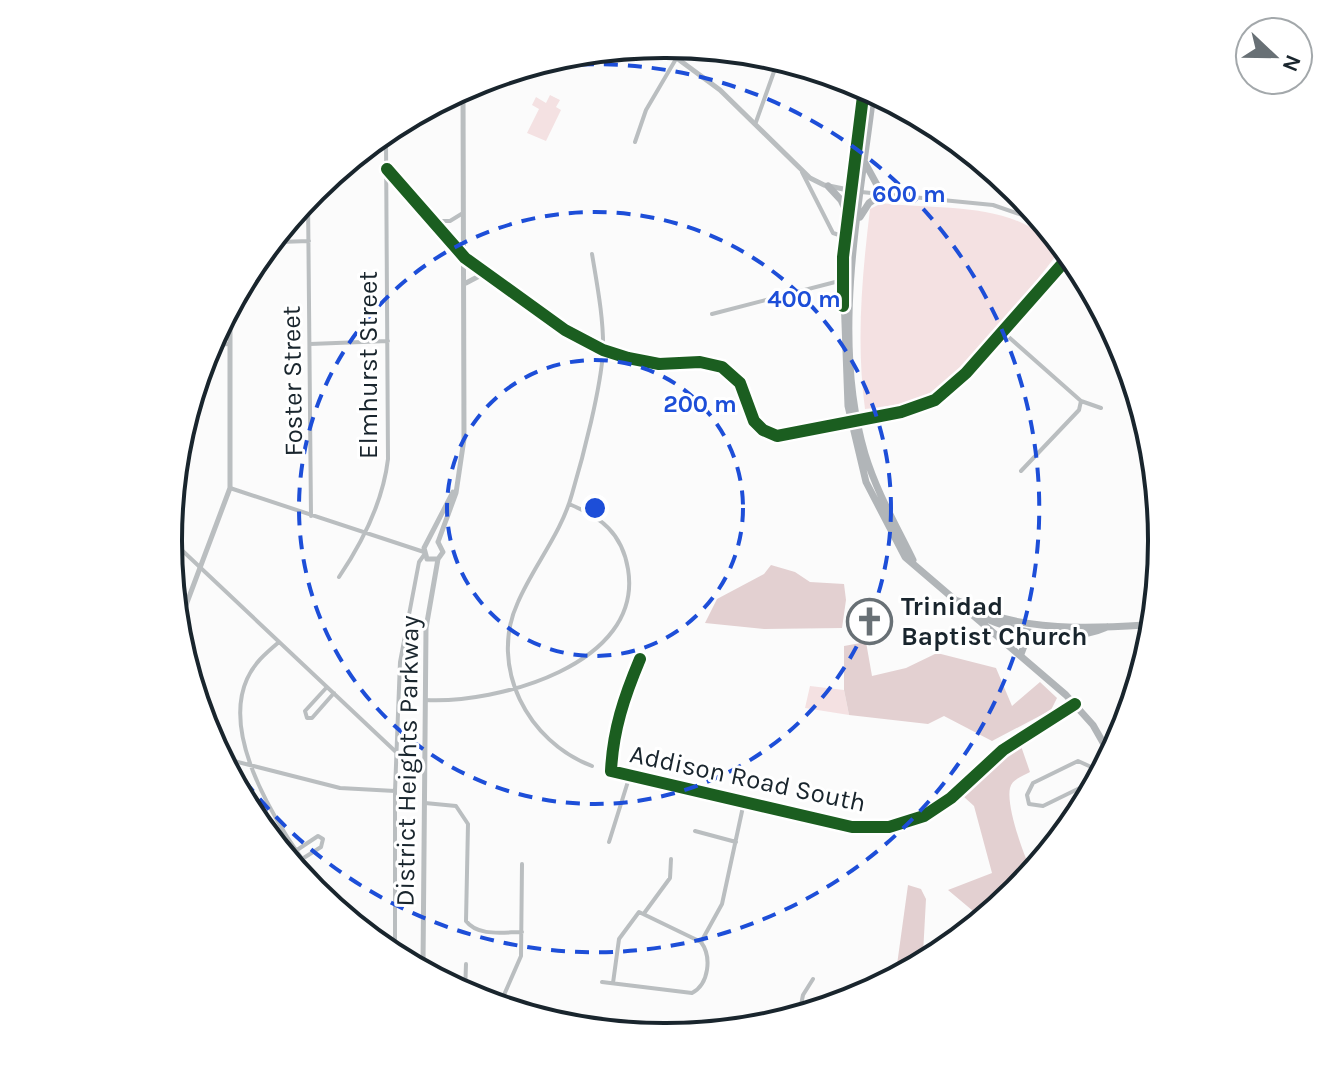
<svg xmlns="http://www.w3.org/2000/svg" width="1330" height="1081" font-family="Karla,sans-serif">
<style>
.green{fill:#f4e1e2}
.forest{fill:#e3d0d1}
.lines{fill:none;stroke-linecap:round;stroke-linejoin:round}
.minor{stroke:#babec0;stroke-width:4}
.tertiary{stroke:#babec0;stroke-width:5}
.primary{stroke:#b1b5b8;stroke-width:7}
.cycleway-casing{stroke:#fff;stroke-width:17}
.cycleway{stroke:#1b5e20;stroke-width:12}
.ring{fill:none;stroke:#1d4ed8;stroke-width:4;stroke-dasharray:14 10}
.labels{text-anchor:middle;stroke-width:6;stroke-linejoin:round;paint-order:stroke}
.street-label{font-size:26px;fill:#19252d;stroke:#fff}
.poi-label{font-size:26px;font-weight:bold;fill:#19252d;stroke:#fff;text-anchor:start}
.rim{fill:none;stroke:#19252d;stroke-width:4}
.centre{fill:#1d4ed8;stroke:#fff;stroke-width:4}
.ring-label{font-size:24px;text-anchor:middle;font-weight:bold;fill:#1d4ed8;stroke:#fff;stroke-width:6;stroke-linejoin:round;paint-order:stroke}
</style>
<rect width="100%" height="100%" fill="#fbfbfb"/>
<path class="green" d="M550 95 560 100 556 107 561 110 546 141 527 133 539 109 532 105 536 97 546 103Z
M882 203C939 211 1022 199 1058 253 1030 289 969 370 932 392 913 404 887 406 865 409 856 342 862 276 870 209Z
M810 686 844 690 849 715 805 708Z"/>
<path class="forest" d="M771 565 795 572 810 582 844 584 846 600 842 628 764 629 705 623 717 599 764 574Z
M866 642 872 676 906 668 937 653 996 668 1012 706 1040 682 1057 698 1051 710 992 741 944 716 928 724 849 715 844 690V646Z
M1021 746 1030 772C1023 776 1012 779 1010 788 1006 806 1023 853 1031 870L1016 892 979 916 948 890 992 873 974 806 963 796 986 770Z
M908 885 921 889 926 899 923 954 896 972Z"/>
<g class="lines">
<path class="minor" d="M756 122 776 66
M635 142 646 110 683 47
M388 171 464 258
M802 172 833 233 845 237
M861 192 993 205 1037 220
M308 198 311 516
M432 221H450L463 213
M279 242 309 241
M712 314 843 280
M1003 332 1081 401 1101 408
M310 344 388 341
M210 345 230 344
M858 419 915 409 944 394 1064 262
M1021 471 1079 410 1081 401
M230 488 424 552
M169 538 396 752
M339 577C362 543 383 501 388 459L386 141
M279 642C266 653 254 663 247 679 225 728 261 795 286 835 299 856 316 875 324 898
M640 659C624 697 613 730 611 771L852 827H889L924 816 951 798 1003 750 1073 705
M327 687 305 711 307 718H312L334 693
M425 700C496 704 644 665 628 569 622 533 601 517 569 504
M226 759 340 788 395 791
M592 766C528 742 488 667 518 602 534 565 561 534 572 494 583 457 601 388 603 351 604 320 597 284 592 254
M1088 784 1043 806 1029 804 1027 795 1033 783 1078 761 1089 766
M425 803 456 806 468 824 466 921C478 937 504 932 522 932
M695 831 736 842
M609 842 630 775
M297 850 318 836 323 839 321 847 302 859
M645 912 670 878 671 859
M701 942 722 904 744 802
M395 946V791L400 662 419 562 424 555
M602 982 692 993C709 984 712 957 701 942L639 912 619 939 613 983
M465 993 466 964
M468 995 483 1001
M500 1004 521 956 522 864
M800 1010 803 995 813 979"/>
<path class="tertiary" d="M659 45 720 90 810 178 824 185 853 191
M465 258C504 293 586 350 637 360 664 366 697 355 721 367 751 381 741 430 775 435 798 439 830 424 853 420
M466 283 485 273
M438 542 456 493 464 439 463 90
M438 559H427L424 548 453 492
M183 613 230 488V315
M423 965 426 628 438 559 443 552 438 542"/>
<path class="primary" d="M864 88 843 268 848 406 866 482 905 557 1066 695 1093 725 1109 753
M873 94C859 210 831 339 865 454 877 493 896 525 913 560
M828 186 841 200 847 213
M860 217 869 203 882 194 865 163
M955 600C971 605 985 614 1002 618 1047 630 1099 628 1145 625
M974 613C1012 632 1067 645 1107 627
M1021 654 1028 635 1034 633"/>
<defs>
<path id="cycleway" d="M387 169 465 258 565 330 603 350 628 358 659 364 700 362 722 367 740 383 754 421 763 430 777 436 901 412 935 400 966 373 1064 262
M843 306V257L864 88
M640 659C624 697 613 730 611 771L852 827H889L924 816 951 798 1003 750 1075 704"/>
</defs>
<use href="#cycleway" class="cycleway-casing"/>
<use href="#cycleway" class="cycleway"/>
</g>
<g class="ring">
<circle cx="595" cy="508" r="148"/>
<circle cx="595" cy="508" r="296"/>
<path d="M556 66A444 444 0 1 1 205 720"/>
</g>
<defs>
<symbol id="church-ring" viewBox="-11 -11 22 22"><circle r="9.5" fill="#fff" stroke="#687075" stroke-width="1.5"/><path d="M-1.2-6h2.4v3.5h3.3v2.4h-3.3V6h-2.4V-.1h-3.3v-2.4h3.3Z" fill="#687075"/></symbol>
</defs>
<g fill-rule="evenodd">
<use href="#church-ring" x="844" y="596" width="51" height="51"/>
</g>
<g class="labels">
<g class="street-label">
<text transform="translate(368 365) rotate(-90)" y="9">Elmhurst Street</text>
<text transform="translate(292 381) rotate(-91)" y="9">Foster Street</text>
<text transform="translate(407 761) rotate(-89)" y="9">District Heights Parkway</text>
<text transform="translate(748 778) rotate(12)" y="9">Addison Road South</text>
</g>
<g class="poi-label">
<text x="901" y="615">Trinidad<tspan x="901" dy="30">Baptist Church</tspan></text>
</g>
</g>
<path d="M0 0H1330V1081H0ZM664 58H666A482 482 0 0 1 1148 540V541A482 482 0 0 1 666 1023H664A482 482 0 0 1 182 541V540A482 482 0 0 1 664 58Z" fill="#fff" fill-rule="evenodd"/>
<path class="rim" d="M664 58H666A482 482 0 0 1 1148 540V541A482 482 0 0 1 666 1023H664A482 482 0 0 1 182 541V540A482 482 0 0 1 664 58Z"/>
<circle cx="595" cy="508" r="12" class="centre"/>
<g class="ring-label">
<text x="909" y="202">600 m</text>
<text x="804" y="307">400 m</text>
<text x="700" y="412">200 m</text>
</g>
<g transform="translate(1274 56) rotate(112)"><circle r="38" fill="#ffffff" stroke="#a3a8ab" stroke-width="2"/>
<path d="M0-6L14 30L0 20L-14 30Z" fill="#687075"/>
<text y="-12" font-size="22" font-weight="bold" text-anchor="middle" fill="#19252d">N</text>
</g>
</svg>
